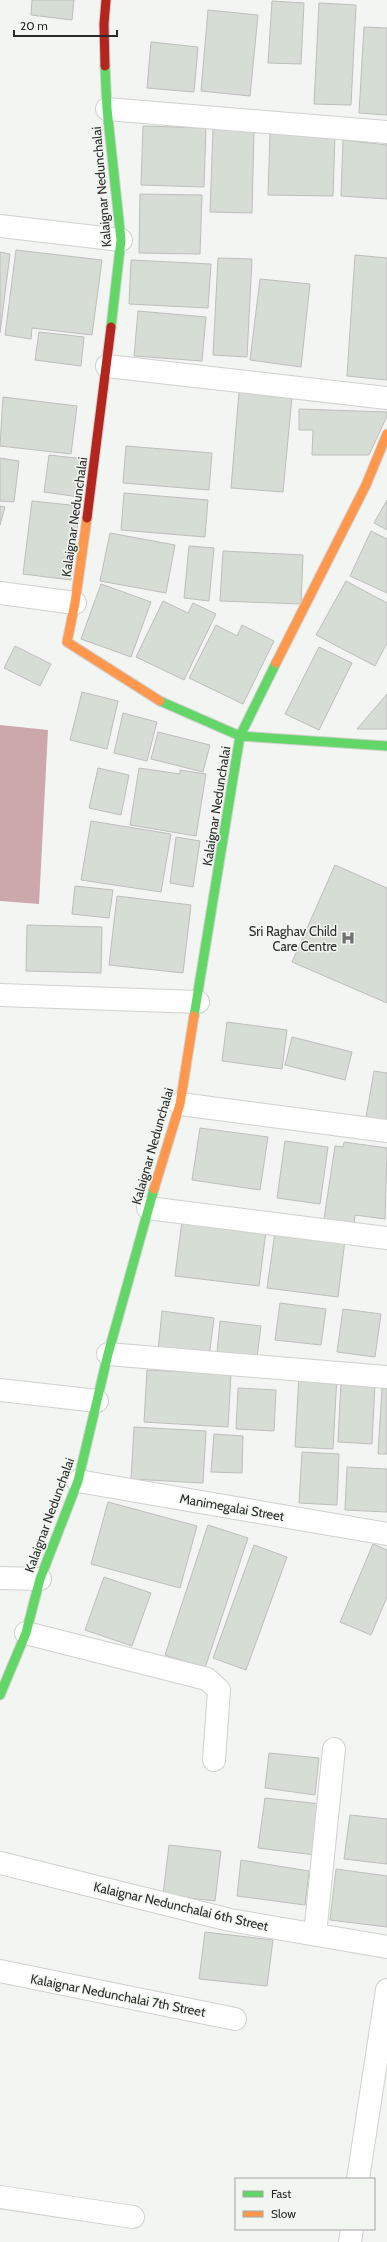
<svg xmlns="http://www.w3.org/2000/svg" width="387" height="2242" font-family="Cabin,sans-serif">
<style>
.water{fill:#cca7ab}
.building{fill:#d6ddd4;stroke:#bdbebc}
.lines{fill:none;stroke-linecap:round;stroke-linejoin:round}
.street-casing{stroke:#d0d1cf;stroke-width:24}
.fast-casing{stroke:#d0d1cf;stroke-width:11}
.slow-casing{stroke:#d0d1cf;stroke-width:11}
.jam-casing{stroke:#d0d1cf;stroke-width:11}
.street{stroke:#fdfefd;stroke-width:22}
.fast{stroke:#63d668;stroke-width:9}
.slow{stroke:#ff974d;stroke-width:9}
.jam{stroke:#b3261e;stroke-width:9}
.labels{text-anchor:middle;stroke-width:3;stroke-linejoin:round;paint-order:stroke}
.street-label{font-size:13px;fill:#2b2c2a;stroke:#f2f6f1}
.poi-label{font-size:13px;fill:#2b2c2a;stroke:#f2f6f1;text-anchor:end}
</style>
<rect width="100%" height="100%" fill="#f3f5f2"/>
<path class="water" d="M0 725 48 730 39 904 0 901Z"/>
<path class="building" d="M32 0H74L72 20 31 15Z
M272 1 304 3 301 64 268 63Z
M319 3 356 5 351 105 314 104Z
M208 10 258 15 250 96 201 91Z
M364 27 387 28V115L359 113Z
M151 42 198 47 194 92 147 88Z
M143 126 206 128 204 187 141 185Z
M213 129 254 131 252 213 210 212Z
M270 133 335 135 333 196 268 195Z
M343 140 387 145V199L341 196Z
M140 194 202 195 200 254 139 253Z
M16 250 102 260 92 335 32 328 31 339 5 335Z
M0 252 10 254 0 333Z
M355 255 387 258V380L347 376Z
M218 258 252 259 247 357 213 355Z
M131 260 211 264 208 308 129 304Z
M260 279 310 284 301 367 250 360Z
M138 311 206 317 202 361 134 356Z
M39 332 84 337 81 366 35 360Z
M239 392 292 397 283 492 231 488Z
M3 397 77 406 71 454 0 446Z
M299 409 387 412V416L369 455H312L313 430H299Z
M126 446 212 453 209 490 123 483Z
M49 455 84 459 79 497 44 492Z
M0 458 19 461 14 502 0 501Z
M124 493 208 500 205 537 121 530Z
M387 500V530L374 523Z
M32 501 80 506 71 580 23 574Z
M0 506 5 507 0 525Z
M371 531 387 539V593L350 576Z
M110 533 175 545 166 593 100 581Z
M189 546 214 548 209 601 184 598Z
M223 551 303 555 301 604 220 601Z
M346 581 387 603V643L375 666 316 635Z
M101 584 151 602 131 657 81 639Z
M163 601 188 613 193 603 216 614 184 680 136 657Z
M216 625 237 636 242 625 274 641 243 704 189 678Z
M15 646 51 664 40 686 4 668Z
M319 647 352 663 319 730 285 714Z
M82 692 118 701 107 749 70 740Z
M387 694V729H357Z
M123 713 157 722 147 761 114 753Z
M158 732 210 745 203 772 151 759Z
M98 768 129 775 121 815 89 808Z
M139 768 180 774V770L206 774 196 836 130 825Z
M91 821 171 834 161 892 81 880Z
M176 837 200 841 193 887 170 883Z
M335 865 387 888V1003L292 962Z
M75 886 113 890 109 918 72 914Z
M117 896 191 905 183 973 109 965Z
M27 925 102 927 101 973 26 971Z
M227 1022 287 1030 282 1069 222 1061Z
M292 1037 352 1052 345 1080 285 1065Z
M374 1071 387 1073V1121L366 1117Z
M200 1128 268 1137 260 1190 192 1180Z
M285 1141 328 1147 320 1204 277 1198Z
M344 1142 387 1148 385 1219 355 1215 354 1224 324 1219 335 1146 343 1147Z
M182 1221 266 1231 259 1286 175 1276Z
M275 1232 345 1240 338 1297 267 1288Z
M280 1303 326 1309 321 1345 275 1340Z
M343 1309 381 1314 375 1357 337 1352Z
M162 1311 214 1318 209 1357 158 1351Z
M220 1321 261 1326 257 1357 217 1353Z
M147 1370 231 1374 228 1427 144 1422Z
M299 1375 337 1376 333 1449 295 1447Z
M341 1381 375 1382 372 1444 338 1442Z
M238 1388 276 1390 274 1431 236 1429Z
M382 1388H387V1454H378Z
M134 1427 206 1431 203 1483 131 1479Z
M214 1434 243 1436 242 1473 211 1472Z
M302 1452 339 1454 337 1505 299 1503Z
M347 1467 387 1469V1512L345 1510Z
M108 1502 197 1526 180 1588 91 1564Z
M208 1525 248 1538 205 1668 165 1655Z
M373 1544 387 1550V1597L371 1635 340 1622Z
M254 1545 287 1557 246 1670 213 1658Z
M104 1577 151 1593 132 1646 85 1630Z
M269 1753 319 1758 315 1795 265 1788Z
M265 1798 321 1804 315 1855 258 1848Z
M350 1815 387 1819V1864L344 1859Z
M169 1845 221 1851 215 1901 163 1895Z
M241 1860 309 1871 305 1905 237 1896Z
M336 1869 387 1876V1927L330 1920Z
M205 1932 273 1940 267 1986 199 1979Z"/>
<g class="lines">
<defs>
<path id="street" d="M107 109 387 132
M0 226 121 240
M107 366 387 398
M0 593 75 603
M0 995 198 1002
M180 1104 387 1131
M148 1208 387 1238
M108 1354 387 1377
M0 1390 97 1401
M78 1481 387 1534
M0 1578 40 1579
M26 1633 207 1679 219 1690 214 1760
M0 1863 230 1920 387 1947
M315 1934 334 1749
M0 1971 235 2019
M358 2179 387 1990
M0 2197 133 2217
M350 2242 352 2229"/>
<path id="fast" d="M105 66 107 109 121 240 111 327
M276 663 240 736 387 746
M160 701 240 736 194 1016
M0 1695 26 1633 40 1579 78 1481 108 1354 154 1189"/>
<path id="slow" d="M87 518 75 603 67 642 160 701
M276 663 366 485 387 434
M154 1189 180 1104 194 1016"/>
<path id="jam" d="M105 66 104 24 106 0
M87 518 111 327"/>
</defs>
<use href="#street" class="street-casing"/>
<use href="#fast" class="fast-casing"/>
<use href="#slow" class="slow-casing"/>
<use href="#jam" class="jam-casing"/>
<use href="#street" class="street"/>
<use href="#fast" class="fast"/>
<use href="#slow" class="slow"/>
<use href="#jam" class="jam"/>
</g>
<defs>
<symbol id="hospital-bare" viewBox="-9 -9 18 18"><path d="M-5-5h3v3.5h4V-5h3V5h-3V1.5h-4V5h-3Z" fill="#717270" stroke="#f2f6f1" stroke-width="2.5" paint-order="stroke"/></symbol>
</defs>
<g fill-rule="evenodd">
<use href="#hospital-bare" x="338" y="928" width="20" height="20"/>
</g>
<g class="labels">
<g class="street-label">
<text transform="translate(101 187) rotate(-95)" y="5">Kalaignar Nedunchalai</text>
<text transform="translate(74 517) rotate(-82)" y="5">Kalaignar Nedunchalai</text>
<text transform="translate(216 806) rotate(-81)" y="5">Kalaignar Nedunchalai</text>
<text transform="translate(152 1146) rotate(-74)" y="5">Kalaignar Nedunchalai</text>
<text transform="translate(232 1507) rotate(10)" y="5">Manimegalai Street</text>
<text transform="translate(49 1515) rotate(-70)" y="5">Kalaignar Nedunchalai</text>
<text transform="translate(181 1906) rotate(13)" y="5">Kalaignar Nedunchalai 6th Street</text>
<text transform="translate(118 1995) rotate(11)" y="5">Kalaignar Nedunchalai 7th Street</text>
</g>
<g class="poi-label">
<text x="337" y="936">Sri Raghav Child<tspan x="337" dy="15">Care Centre</tspan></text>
</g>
</g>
<rect x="235" y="2178" width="140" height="52" fill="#f2f6f1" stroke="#a2a5a1"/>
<rect x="243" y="2191" width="20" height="6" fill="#63d668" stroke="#a2a5a1"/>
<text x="271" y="2198" font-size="12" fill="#2b2c2a">Fast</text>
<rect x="243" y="2211" width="20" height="6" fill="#ff974d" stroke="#a2a5a1"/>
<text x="271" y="2218" font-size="12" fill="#2b2c2a">Slow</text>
<path d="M14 30v6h103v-6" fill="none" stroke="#2b2c2a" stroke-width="2"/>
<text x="20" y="30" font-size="12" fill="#2b2c2a" stroke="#f2f6f1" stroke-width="3" paint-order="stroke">20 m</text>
</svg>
